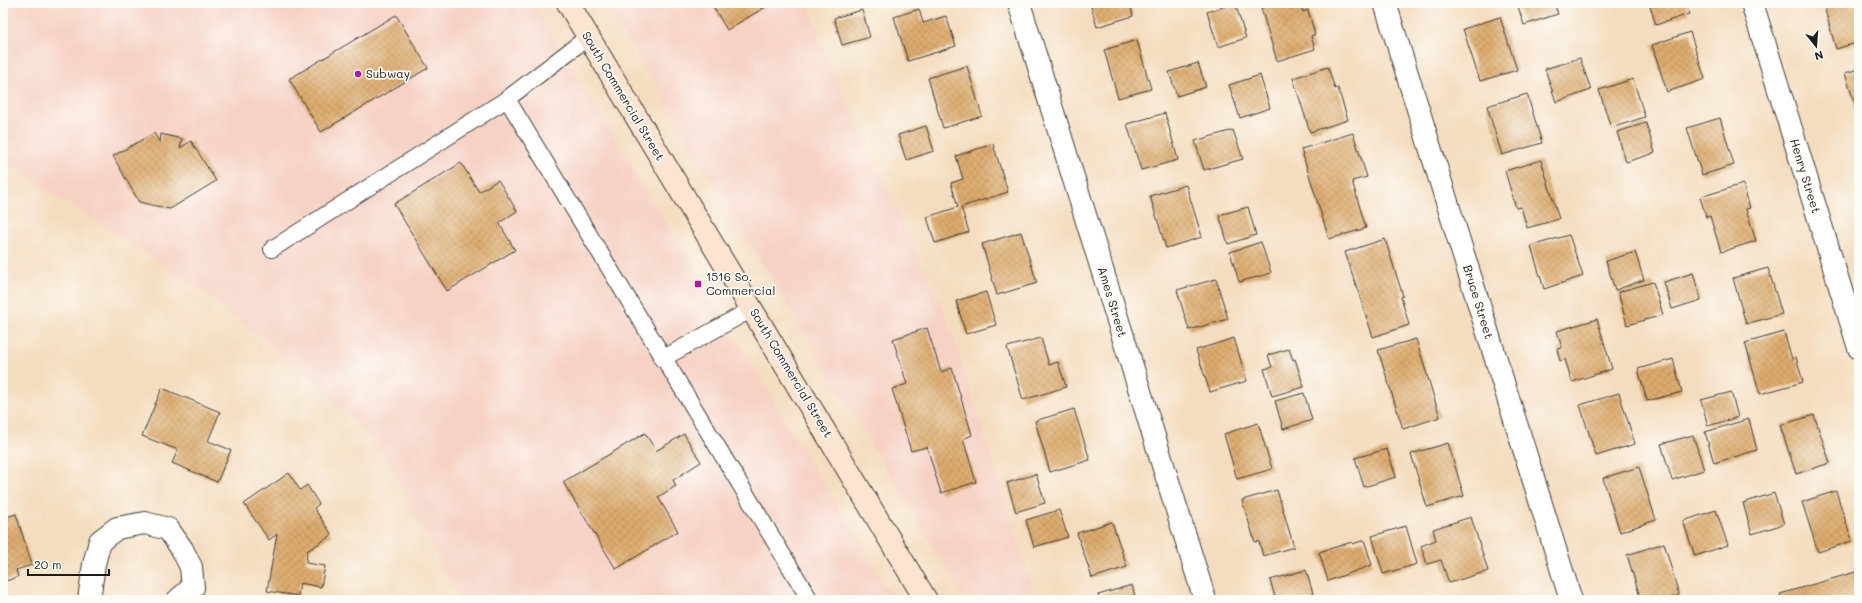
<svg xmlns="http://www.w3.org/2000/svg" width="1862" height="603" font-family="Mali,sans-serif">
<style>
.built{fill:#f6d2c4}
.building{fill:url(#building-cross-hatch)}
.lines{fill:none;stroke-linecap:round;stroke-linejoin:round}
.service-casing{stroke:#3c3934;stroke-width:18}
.minor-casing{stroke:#3c3934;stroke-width:24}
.secondary-casing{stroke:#3c3934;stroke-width:24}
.service{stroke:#fff;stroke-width:16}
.minor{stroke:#fff;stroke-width:22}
.secondary{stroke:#fde4d1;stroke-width:22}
.poi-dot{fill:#b5179e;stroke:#fdfcf7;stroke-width:1.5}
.labels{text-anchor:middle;stroke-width:3.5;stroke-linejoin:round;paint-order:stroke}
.poi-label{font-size:12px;fill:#1c1c1c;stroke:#fdfcf7;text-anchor:start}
.street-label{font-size:12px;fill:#1c1c1c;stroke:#fdfcf7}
</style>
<defs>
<pattern id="building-cross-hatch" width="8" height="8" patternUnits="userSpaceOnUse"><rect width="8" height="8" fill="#ddac6e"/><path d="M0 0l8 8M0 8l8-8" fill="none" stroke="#bd935f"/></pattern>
</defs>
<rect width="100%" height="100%" fill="#fdfcf7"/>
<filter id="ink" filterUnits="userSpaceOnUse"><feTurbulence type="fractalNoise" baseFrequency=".025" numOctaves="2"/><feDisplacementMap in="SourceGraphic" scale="8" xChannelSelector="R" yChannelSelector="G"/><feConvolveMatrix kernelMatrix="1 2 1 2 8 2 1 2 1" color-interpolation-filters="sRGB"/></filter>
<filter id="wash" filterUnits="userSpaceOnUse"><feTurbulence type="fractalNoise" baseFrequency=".012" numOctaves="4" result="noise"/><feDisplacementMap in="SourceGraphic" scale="16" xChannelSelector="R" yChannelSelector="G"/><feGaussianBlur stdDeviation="0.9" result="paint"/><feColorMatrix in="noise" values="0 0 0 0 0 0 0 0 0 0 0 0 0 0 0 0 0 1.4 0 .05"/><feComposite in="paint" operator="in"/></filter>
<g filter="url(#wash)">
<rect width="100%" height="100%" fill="#f4ddbf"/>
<path class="built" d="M3 3H533L894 600H460L381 449 315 382 196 286 3 161Z
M605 3H809L826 56 949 323 1037 600H965Z"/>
<g id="blocks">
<path class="building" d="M711 3H772L727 30Z
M1090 3H1130L1133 16 1097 27Z
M1235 3 1246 38 1218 47 1207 12Z
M1277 3H1300L1303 12 1308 10 1315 34 1311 36 1315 49 1277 61 1261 8Z
M1517 3H1554L1558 14 1524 25Z
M1649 3H1685L1689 14 1656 25Z
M1823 3H1859V42L1836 49Z
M919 9 923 23 946 16 956 46 908 61 894 17Z
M862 10 870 37 842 45 834 18Z
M396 15 428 68 321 132 289 79Z
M1500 17 1517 70 1480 81 1463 29Z
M1690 32 1705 79 1667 92 1652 45Z
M1137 40 1151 89 1118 98 1104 50Z
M1580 58 1591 90 1556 102 1545 69Z
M1198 63 1206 87 1177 96 1169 72Z
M967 66 982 116 943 128 928 78Z
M1328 67 1335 89 1338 88 1348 120 1310 132 1293 78Z
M1859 69V117L1845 73Z
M1260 75 1270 108 1240 118 1229 85Z
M1633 79 1645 117 1611 128 1599 90Z
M1527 94 1542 143 1502 155 1487 106Z
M1165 113 1178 160 1141 170 1127 124Z
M1720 118 1734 165 1702 175 1687 128Z
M1646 123 1655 153 1626 162 1617 132Z
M926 126 934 151 906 160 898 135Z
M1233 130 1243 159 1204 170 1195 141Z
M154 133 160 143 161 134 182 139 180 148 191 141 216 181 170 209 139 202 113 156Z
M1353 133 1367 177 1352 181 1366 228 1329 239 1301 149Z
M993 144 1008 192 961 207 969 232 935 243 927 217 958 207 951 183 963 179 956 156Z
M1541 160 1559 219 1527 228 1521 207 1516 208 1505 171Z
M461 163 479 192 498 180 517 211 499 223 515 250 447 291 394 204Z
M1743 184 1750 208 1746 209 1756 241 1721 252 1710 216 1706 217 1700 197Z
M1186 185 1202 237 1166 248 1150 196Z
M1248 207 1256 235 1228 244 1219 215Z
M1021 232 1037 283 997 295 982 244Z
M1569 235 1583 276 1544 289 1531 246Z
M1385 239 1403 296 1401 297 1409 325 1373 337 1345 252Z
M1261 242 1271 273 1239 282 1230 252Z
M1635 252 1644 280 1615 290 1606 261Z
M1768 268 1782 314 1746 324 1733 278Z
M1693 273 1701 300 1672 309 1664 282Z
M1216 279 1228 319 1189 330 1177 290Z
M1653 282 1663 315 1627 325 1618 292Z
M986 292 996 325 966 334 956 301Z
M1597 319 1612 369 1572 382 1565 359 1560 361 1557 349 1562 348 1557 331Z
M927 328 941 372 952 368 972 435 963 439 976 482 941 493 927 447 911 451 892 389 907 384 893 339Z
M1784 332 1792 359 1796 357 1803 382 1760 394 1745 343Z
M1041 338 1049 365 1058 362 1066 387 1023 400 1007 347Z
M1234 338 1247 381 1210 392 1196 350Z
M1416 339 1440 417 1403 429 1378 350Z
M1289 349 1293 360 1295 359 1304 387 1272 396 1264 369 1272 367 1268 355Z
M1673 359 1682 392 1647 401 1638 369Z
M162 388 220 412 208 441 231 450 217 482 172 463 178 450 142 436Z
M1731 392 1738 417 1708 426 1701 400Z
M1304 393 1312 420 1283 429 1275 401Z
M1619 393 1635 444 1596 456 1580 405Z
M1074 409 1090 460 1050 472 1035 421Z
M1814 415 1830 463 1796 474 1780 425Z
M1749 419 1757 450 1714 463 1705 432Z
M1258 423 1272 469 1237 479 1224 434Z
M645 433 656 451 684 434 701 462 673 480 676 486 658 497 678 531 616 569 563 482Z
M1693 435 1704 470 1672 480 1661 444Z
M1448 443 1464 496 1427 507 1411 454Z
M1387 449 1396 477 1364 487 1355 458Z
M1639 467 1656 520 1620 532 1603 478Z
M289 473 300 490 307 485 319 504 314 508 332 535 307 551 306 563 325 566 321 587 300 583 298 596 267 591 277 534 269 540 244 504Z
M1036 474 1045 503 1016 512 1007 483Z
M1277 490 1294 547 1263 556 1259 541 1255 542 1242 500Z
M1836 491 1852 541 1818 552 1802 502Z
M1774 493 1784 524 1752 534 1743 503Z
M1059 510 1068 537 1034 547 1026 520Z
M1716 510 1728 545 1695 556 1683 521Z
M16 514 32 565 16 570 18 577 3 582V518Z
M1471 517 1488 571 1449 583 1441 560 1427 564 1421 546 1436 540 1433 529Z
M1112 522 1127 567 1092 578 1077 533Z
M1406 526 1417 564 1383 574 1372 536Z
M1364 540 1372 565 1328 581 1319 552 1352 542 1353 544Z
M1664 543 1679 595 1664 600H1641L1627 555Z
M1306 570 1315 600H1276L1270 580Z
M1859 571V600H1782L1780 594Z
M1132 585 1136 600H1099L1098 595Z"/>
</g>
</g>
<g filter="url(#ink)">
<use href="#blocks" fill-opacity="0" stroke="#3c3934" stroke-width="1"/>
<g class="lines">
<defs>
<path id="service" d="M507 99 588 37
M272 249 507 99 810 600
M662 359 752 309"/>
<path id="minor" d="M1019 3 1205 600
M1385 3 1571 600
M1752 3 1859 348
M89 600 94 564 100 541 117 528 145 523 168 529 182 549 191 567 193 587 178 600"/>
<path id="secondary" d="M568 3 926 600"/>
</defs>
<use href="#service" class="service-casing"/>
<use href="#minor" class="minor-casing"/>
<use href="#secondary" class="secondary-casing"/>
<use href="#service" class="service"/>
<use href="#minor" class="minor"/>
<use href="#secondary" class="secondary"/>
</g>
</g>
<g class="poi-dot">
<circle cx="358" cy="74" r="4"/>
<rect x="694" y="280" width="8" height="8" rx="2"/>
</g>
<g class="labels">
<g class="poi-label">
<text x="366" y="78">Subway</text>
<text x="706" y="281">1516 So.<tspan x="706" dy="14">Commercial</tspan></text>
</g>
<g class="street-label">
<text transform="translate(623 96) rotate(59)" y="4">South Commercial Street</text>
<text transform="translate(1805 176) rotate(73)" y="4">Henry Street</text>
<text transform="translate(1112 302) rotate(73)" y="4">Ames Street</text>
<text transform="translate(1478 302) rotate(73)" y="4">Bruce Street</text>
<text transform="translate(791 373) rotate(59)" y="4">South Commercial Street</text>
</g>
</g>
<rect width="1862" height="603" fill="none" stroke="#fdfcf7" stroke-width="16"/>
<g transform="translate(1816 46) rotate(163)" stroke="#fdfcf7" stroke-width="3" paint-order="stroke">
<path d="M0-3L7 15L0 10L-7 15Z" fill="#1c1c1c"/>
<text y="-6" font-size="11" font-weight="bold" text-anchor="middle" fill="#1c1c1c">N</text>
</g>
<path d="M28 569v6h81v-6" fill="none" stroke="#1c1c1c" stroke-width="2"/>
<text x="34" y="569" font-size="12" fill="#1c1c1c" stroke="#fdfcf7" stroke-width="3" paint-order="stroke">20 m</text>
</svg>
